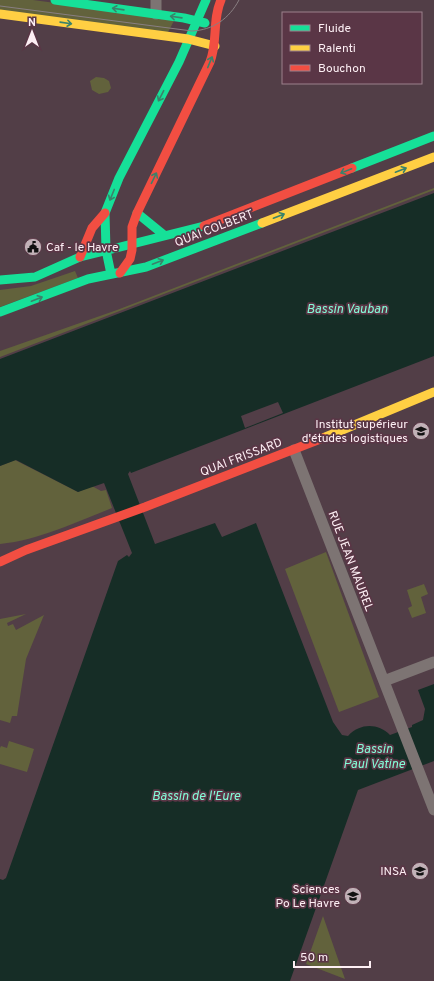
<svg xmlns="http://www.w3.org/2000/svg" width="434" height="981" font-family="Overpass,sans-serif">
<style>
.green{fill:#62623c}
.water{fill:#162d26}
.pier{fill:#523e47}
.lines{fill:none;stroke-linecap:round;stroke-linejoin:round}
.street{stroke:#7d7473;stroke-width:11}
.fast{stroke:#16e098;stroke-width:9}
.slow{stroke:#ffcf43;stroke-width:9}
.jam{stroke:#f24e42;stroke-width:9}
.tram{stroke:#897f82;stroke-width:1}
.oneway{stroke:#3b826b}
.labels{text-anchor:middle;stroke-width:3.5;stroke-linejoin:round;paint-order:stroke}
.street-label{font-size:12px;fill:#fdeff4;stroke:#5a3646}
.poi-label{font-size:12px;fill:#fdeff4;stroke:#5a3646;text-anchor:end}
.water-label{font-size:13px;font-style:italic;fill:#83fdd8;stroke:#5a3646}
</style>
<rect width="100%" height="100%" fill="#523e47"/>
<path class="green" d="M0 0H33L175 19 167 34 0 11Z
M96 77 104 78 109 81 111 88 108 92 99 94 92 90 90 81Z
M434 188V190L0 357V351L117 310Z
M75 271 78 278 0 307V290L31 286Z
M15 460 78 492 92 486 101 491 106 490 112 508C76 522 39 540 0 544V466Z
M326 552 379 697 339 712 285 569Z
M424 584 428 594 421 597 426 613 412 618 408 608 412 606 407 590Z
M26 614 7 623 8 626 13 624 16 630 44 615 26 659 17 716H12L10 723 0 720V619Z
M9 741 34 749 27 772 0 764V748L1 746 7 748Z
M323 916 345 979 306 964Z"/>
<path class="water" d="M434 193V356L131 473 130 471 128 474 155 544 215 523 222 537 256 523 333 722 342 735 348 736C360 723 378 723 390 735L412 727V725L423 720 425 709 418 690 434 684V761L358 790 290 981H0V879L3 880 6 878 118 561 127 555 129 557 132 553 104 483 78 492 16 460 0 466V359Z"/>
<path class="pier" d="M278 402 283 413 245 428 241 416Z"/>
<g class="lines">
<path class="street" d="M156 0V14
M294 450 434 810
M384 681 434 662"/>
<path class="fast" d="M55 0 184 18 205 23
M352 168 434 136
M137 213 164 235
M111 274 106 250 105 213 119 178 179 62 206 0
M0 280 35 277 80 257 204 226
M0 312 88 279 146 267 262 223"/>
<path class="slow" d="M0 14 188 39 215 46
M262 223 434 157
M323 438 434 392"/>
<path class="jam" d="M204 226 352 168
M80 257 92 228 105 213
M120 273 130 259 132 250V227L137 213 210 62C218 42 212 20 221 0
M0 562 26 550 145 507 323 438"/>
<path class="tram" d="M0 6 192 31C213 30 229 19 239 0"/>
</g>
<defs><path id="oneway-shaft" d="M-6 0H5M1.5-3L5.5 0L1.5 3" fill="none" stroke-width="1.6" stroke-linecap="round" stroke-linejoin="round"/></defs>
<g class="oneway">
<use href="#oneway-shaft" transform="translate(118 9) rotate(-172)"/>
<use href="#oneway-shaft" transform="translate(176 17) rotate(-172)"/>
<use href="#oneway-shaft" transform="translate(66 23) rotate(8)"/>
<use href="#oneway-shaft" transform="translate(210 62) rotate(-68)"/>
<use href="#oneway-shaft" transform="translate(161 96) rotate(117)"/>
<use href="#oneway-shaft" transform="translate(401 170) rotate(-21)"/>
<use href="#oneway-shaft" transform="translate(346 171) rotate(158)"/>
<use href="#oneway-shaft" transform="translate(154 178) rotate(-64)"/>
<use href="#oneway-shaft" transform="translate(112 195) rotate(112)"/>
<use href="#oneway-shaft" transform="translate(279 216) rotate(-21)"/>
<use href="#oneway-shaft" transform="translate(158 262) rotate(-21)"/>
<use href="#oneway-shaft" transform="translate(37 299) rotate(-21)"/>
</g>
<defs>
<symbol id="civic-disc" viewBox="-11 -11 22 22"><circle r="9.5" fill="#c1b1b7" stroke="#5a3646"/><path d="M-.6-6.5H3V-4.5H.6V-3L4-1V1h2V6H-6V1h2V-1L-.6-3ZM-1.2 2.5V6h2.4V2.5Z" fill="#111"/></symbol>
<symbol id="university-disc" viewBox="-11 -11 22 22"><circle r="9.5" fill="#c1b1b7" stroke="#5a3646"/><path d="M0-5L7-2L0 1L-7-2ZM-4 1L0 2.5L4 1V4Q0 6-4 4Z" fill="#111"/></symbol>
</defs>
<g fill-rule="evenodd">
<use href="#civic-disc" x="23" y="237" width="20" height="20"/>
<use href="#university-disc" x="411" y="421" width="20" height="20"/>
<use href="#university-disc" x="410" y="861" width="20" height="20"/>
<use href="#university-disc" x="343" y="886" width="20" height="20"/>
</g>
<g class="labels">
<g class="street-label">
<text transform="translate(214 228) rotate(-21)" y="4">QUAI COLBERT</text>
<text transform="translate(241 457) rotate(-21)" y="4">QUAI FRISSARD</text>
<text transform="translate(351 561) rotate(69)" y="4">RUE JEAN MAUREL</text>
</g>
<g class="poi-label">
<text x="46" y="251" text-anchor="start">Caf - le Havre</text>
<text x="408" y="428">Institut supérieur<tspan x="408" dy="14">d'études logistiques</tspan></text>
<text x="407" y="875">INSA</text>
<text x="340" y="893">Sciences<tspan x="340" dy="14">Po Le Havre</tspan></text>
</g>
<g class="water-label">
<text x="347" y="313">Bassin Vauban</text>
<text x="374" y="753">Bassin<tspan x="374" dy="15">Paul Vatine</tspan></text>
<text x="196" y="800">Bassin de l'Eure</text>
</g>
</g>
<rect x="282" y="12" width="140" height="72" fill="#5a3646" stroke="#9b808c"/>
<rect x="290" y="25" width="20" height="6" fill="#16e098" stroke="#9b808c"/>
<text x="318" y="32" font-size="12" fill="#fdeff4">Fluide</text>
<rect x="290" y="45" width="20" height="6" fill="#ffcf43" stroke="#9b808c"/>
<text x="318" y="52" font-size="12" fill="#fdeff4">Ralenti</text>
<rect x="290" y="65" width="20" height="6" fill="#f24e42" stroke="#9b808c"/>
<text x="318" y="72" font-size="12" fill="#fdeff4">Bouchon</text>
<g transform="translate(32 32)" stroke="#5a3646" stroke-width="3" paint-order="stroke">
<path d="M0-3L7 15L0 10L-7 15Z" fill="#fdeff4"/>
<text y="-6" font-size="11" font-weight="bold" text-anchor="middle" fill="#fdeff4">N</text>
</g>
<path d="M294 961v6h76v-6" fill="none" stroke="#fdeff4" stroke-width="2"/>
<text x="300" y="961" font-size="12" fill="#fdeff4" stroke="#5a3646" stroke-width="3" paint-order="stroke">50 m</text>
</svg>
